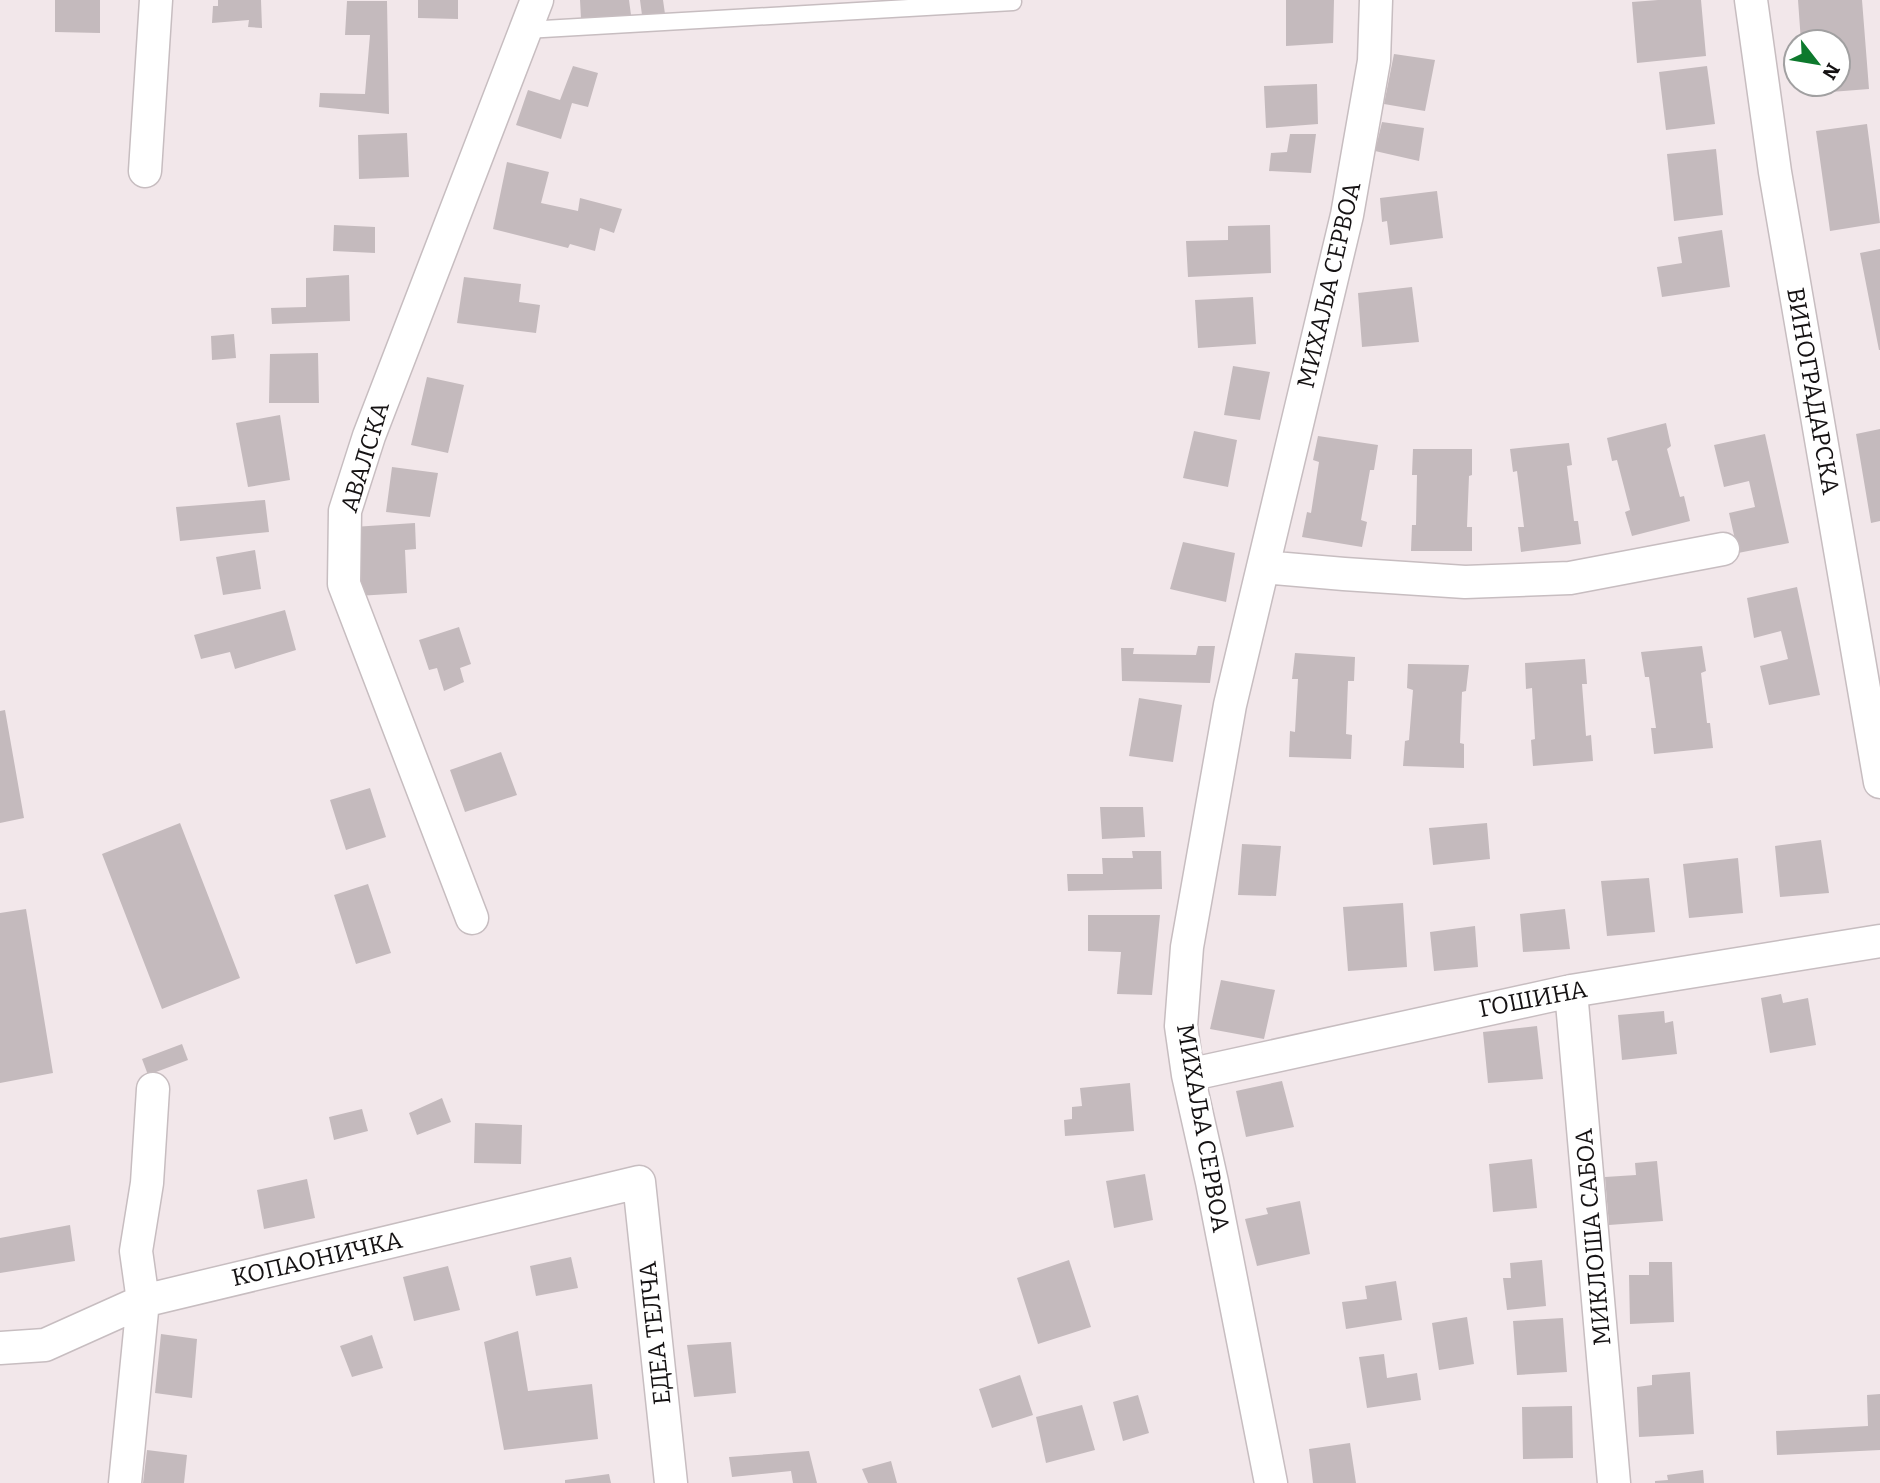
<svg xmlns="http://www.w3.org/2000/svg" width="1880" height="1483" font-family="Bitter,serif">
<style>
.building{fill:#c4babd}
.lines{fill:none;stroke-linecap:round;stroke-linejoin:round}
.lane-casing{stroke:#c7bdc0;stroke-width:19}
.street-casing{stroke:#c7bdc0;stroke-width:35}
.lane{stroke:#fff;stroke-width:16}
.street{stroke:#fff;stroke-width:32}
.labels{text-anchor:middle;stroke-width:7;stroke-linejoin:round;paint-order:stroke}
.street-label{font-size:24px;fill:#151213;stroke:#fff}
</style>
<rect width="100%" height="100%" fill="#f2e7ea"/>
<path class="building" d="M55 0H100V33L55 32Z
M218 0H261L262 28 248 27 249 20 212 23 213 6H218Z
M418 0H458V19L418 18Z
M580 0H629L631 15 581 19Z
M640 0H663L665 14 642 15Z
M1286 0H1334L1333 43 1286 46Z
M1658 0H1701L1706 56 1637 63 1632 2Z
M1798 0H1862L1869 89 1805 94V84H1838V42H1801Z
M347 1H387L389 114 319 107 320 93 365 94 370 35H345Z
M1394 54 1435 60 1425 111 1384 104Z
M573 66 598 73 588 107 572 103 561 139 516 125 528 90 560 100Z
M1707 66 1715 124 1666 130 1659 72Z
M1317 84 1318 124 1266 128 1264 86Z
M1382 122 1424 128 1419 161 1375 151Z
M1867 124 1880 223 1830 231 1816 131Z
M407 133 409 177 359 179 358 135Z
M1290 134H1316L1311 173 1269 171 1271 153 1287 152Z
M1716 149 1723 215 1674 221 1667 154Z
M507 162 549 172 541 203 578 211 580 198 622 209 614 233 600 228 595 251 570 244 568 248 493 229Z
M1437 191 1443 238 1390 245 1387 221 1382 222 1380 198Z
M334 225 375 227V253L333 251Z
M1270 225 1271 273 1188 277 1186 241 1228 240V226Z
M1722 230 1730 287 1662 297 1657 267 1682 263 1678 237Z
M1880 249V350H1879L1860 253Z
M349 275 350 321 272 324 271 308 306 307V278Z
M464 277 521 284 519 302 540 305 536 333 457 323Z
M1412 287 1419 342 1362 347 1358 293Z
M1253 297 1256 344 1198 348 1195 300Z
M234 334 236 358 212 360 211 336Z
M318 353 319 403H269L270 354Z
M1233 366 1270 372 1260 420 1224 415Z
M427 377 464 385 448 453 411 445Z
M280 415 290 480 248 487 236 423Z
M1666 423 1671 446 1667 449 1680 497 1684 496 1690 521 1632 536 1625 512 1630 510 1617 460 1612 461 1607 438Z
M1880 429V521L1871 523 1856 434Z
M1194 431 1237 440 1228 487 1183 478Z
M1765 434 1789 543 1738 553 1729 513 1755 507 1749 481 1724 487 1714 445Z
M1318 436 1378 445 1374 470H1370L1361 520 1367 522 1362 547 1302 537 1307 512 1311 513 1319 462 1313 460Z
M1569 443 1572 465 1567 466 1574 521H1578L1581 544 1521 552 1518 527H1524L1517 471 1513 472 1510 449Z
M1413 449H1472V475L1469 476 1467 527H1472V551H1411L1412 525H1416L1417 475H1412Z
M392 467 438 473 430 517 386 512Z
M265 500 269 532 180 541 176 507Z
M415 523 416 549 405 550 407 593 357 596 353 527Z
M1183 542 1235 553 1226 602 1170 589Z
M255 550 261 589 223 595 216 557Z
M1797 587 1820 695 1769 705 1760 666 1788 659 1781 631 1754 638 1747 598Z
M285 610 296 650 235 669 230 652 201 659 194 635Z
M459 627 471 664 460 668 464 682 444 691 437 668 429 670 419 640Z
M1198 646H1215L1210 683 1122 681 1121 648H1134L1133 654 1196 655Z
M1702 646 1706 671 1701 673 1707 723H1710L1713 748 1654 754 1651 728H1656L1649 677H1645L1641 652Z
M1295 653 1355 657 1354 681H1348L1346 734 1352 735 1351 759 1289 757 1290 731 1295 732 1298 679H1292Z
M1585 659 1587 684H1582L1586 736 1591 735 1593 761 1533 766 1531 740 1535 739 1532 688 1526 689 1525 663Z
M1408 664 1469 665 1466 691 1462 692 1460 743 1464 744V768L1403 766 1405 741 1409 740 1413 690 1407 688Z
M1139 698 1182 705 1173 762 1129 756Z
M5 710 24 818 0 823V711Z
M501 752 517 795 465 812 450 770Z
M370 788 386 837 346 850 330 800Z
M1100 807H1143L1145 837 1102 839Z
M180 823 240 978 162 1009 102 854Z
M1487 823 1490 859 1433 865 1429 828Z
M1821 840 1829 893 1780 897 1775 846Z
M1242 844 1281 846 1276 896 1238 895Z
M1132 851H1161L1162 889 1068 891 1067 874H1103L1102 858H1133Z
M1738 858 1743 913 1689 918 1683 864Z
M1649 878 1655 932 1607 936 1601 881Z
M368 884 391 953 356 964 334 895Z
M1403 903 1407 967 1348 971 1343 907Z
M26 909 53 1073 0 1083V913Z
M1565 909 1570 949 1523 952 1520 914Z
M1088 915H1160L1152 995 1117 994 1121 952 1088 951Z
M1475 926 1478 967 1434 971 1430 932Z
M1221 980 1275 990 1264 1039 1210 1029Z
M1781 994 1783 1003 1808 998 1816 1045 1770 1053 1761 998Z
M1664 1011 1665 1023 1673 1021 1677 1054 1622 1060 1618 1015Z
M1537 1026 1543 1079 1488 1083 1483 1032Z
M182 1044 188 1060 148 1075 142 1059Z
M1282 1081 1294 1127 1246 1137 1236 1091Z
M1130 1083 1134 1131 1065 1136 1064 1120 1072 1119V1107L1082 1106 1080 1088Z
M442 1098 451 1122 417 1135 409 1113Z
M362 1109 368 1131 334 1140 329 1117Z
M475 1123 522 1125 521 1164 474 1163Z
M1532 1159 1537 1208 1493 1212 1489 1164Z
M1657 1161 1663 1221 1609 1225 1605 1177 1636 1175 1635 1163Z
M1145 1174 1153 1220 1114 1228 1106 1181Z
M307 1179 315 1218 264 1229 257 1190Z
M1300 1201 1310 1254 1257 1266 1245 1219 1268 1214 1266 1208Z
M70 1225 75 1261 0 1273V1238Z
M571 1257 578 1288 536 1296 530 1266Z
M1069 1260 1091 1327 1038 1344 1017 1278Z
M1542 1260 1546 1306 1507 1310 1503 1278H1511L1510 1263Z
M1649 1262H1672L1674 1322 1630 1324 1629 1275H1649Z
M448 1266 460 1310 414 1321 403 1277Z
M1396 1281 1402 1320 1346 1329 1342 1302 1367 1299 1365 1286Z
M1467 1317 1474 1364 1439 1370 1432 1323Z
M1563 1318 1567 1372 1517 1375 1513 1321Z
M518 1331 528 1391 592 1384 598 1439 504 1450 484 1342Z
M161 1334 197 1339 192 1398 155 1393Z
M372 1335 383 1368 352 1377 340 1346Z
M731 1342 736 1393 694 1397 687 1345Z
M1384 1354 1387 1378 1417 1373 1421 1400 1367 1408 1359 1357Z
M1690 1372 1694 1434 1639 1437 1637 1387 1652 1385V1375Z
M1020 1375 1033 1415 992 1428 979 1389Z
M1880 1394V1450L1777 1455 1776 1431 1868 1426 1867 1395Z
M1138 1395 1149 1433 1123 1441 1113 1402Z
M1082 1405 1095 1450 1046 1463 1036 1417Z
M1572 1406 1573 1458 1523 1459 1522 1407Z
M1350 1443 1356 1483H1313L1309 1449Z
M147 1450 187 1455 184 1483H143Z
M809 1451 817 1483H793L791 1471 732 1477 729 1457Z
M891 1461 897 1483H868L862 1469Z
M1703 1470 1704 1483H1655V1481L1668 1480 1667 1475Z
M609 1474 611 1483H565V1480Z"/>
<g class="lines">
<defs>
<path id="lane" d="M526 30 1013 2"/>
<path id="street" d="M1751 0 1775 172 1880 782
M145 171 156 0
M1263 567 1344 574 1465 582 1570 578 1723 549
M472 918 344 584 345 511 369 436 537 0
M1571 991 1614 1483
M1188 1075 1571 991 1880 941
M0 1348 45 1345 143 1301 639 1182 671 1483
M125 1483 143 1301 136 1251 147 1183 153 1089
M1271 1483 1212 1182 1188 1075 1181 1026 1187 947 1230 705 1347 215 1374 61 1376 0"/>
</defs>
<use href="#lane" class="lane-casing"/>
<use href="#street" class="street-casing"/>
<use href="#lane" class="lane"/>
<use href="#street" class="street"/>
</g>
<g class="labels">
<g class="street-label">
<text transform="translate(1329 285) rotate(-77)" y="8">МИХАЉА СЕРВОА</text>
<text transform="translate(1813 391) rotate(80)" y="8">ВИНОГРАДАРСКА</text>
<text transform="translate(365 457) rotate(-73)" y="8">АВАЛСКА</text>
<text transform="translate(1533 999) rotate(-11)" y="8">ГОШИНА</text>
<text transform="translate(1203 1128) rotate(80)" y="8">МИХАЉА СЕРВОА</text>
<text transform="translate(1593 1237) rotate(-95)" y="8">МИКЛОША САБОА</text>
<text transform="translate(317 1259) rotate(-13)" y="8">КОПАОНИЧКА</text>
<text transform="translate(655 1333) rotate(-96)" y="8">ЕДЕА ТЕЛЧА</text>
</g>
</g>
<g transform="translate(1817 63) rotate(121)"><circle r="33" fill="#ffffff" stroke="#a1a0a1" stroke-width="2"/>
<path d="M0-5L12 26L0 18L-12 26Z" fill="#0d792d"/>
<text y="-10" font-size="19" font-weight="bold" text-anchor="middle" fill="#151213">N</text>
</g>
</svg>
